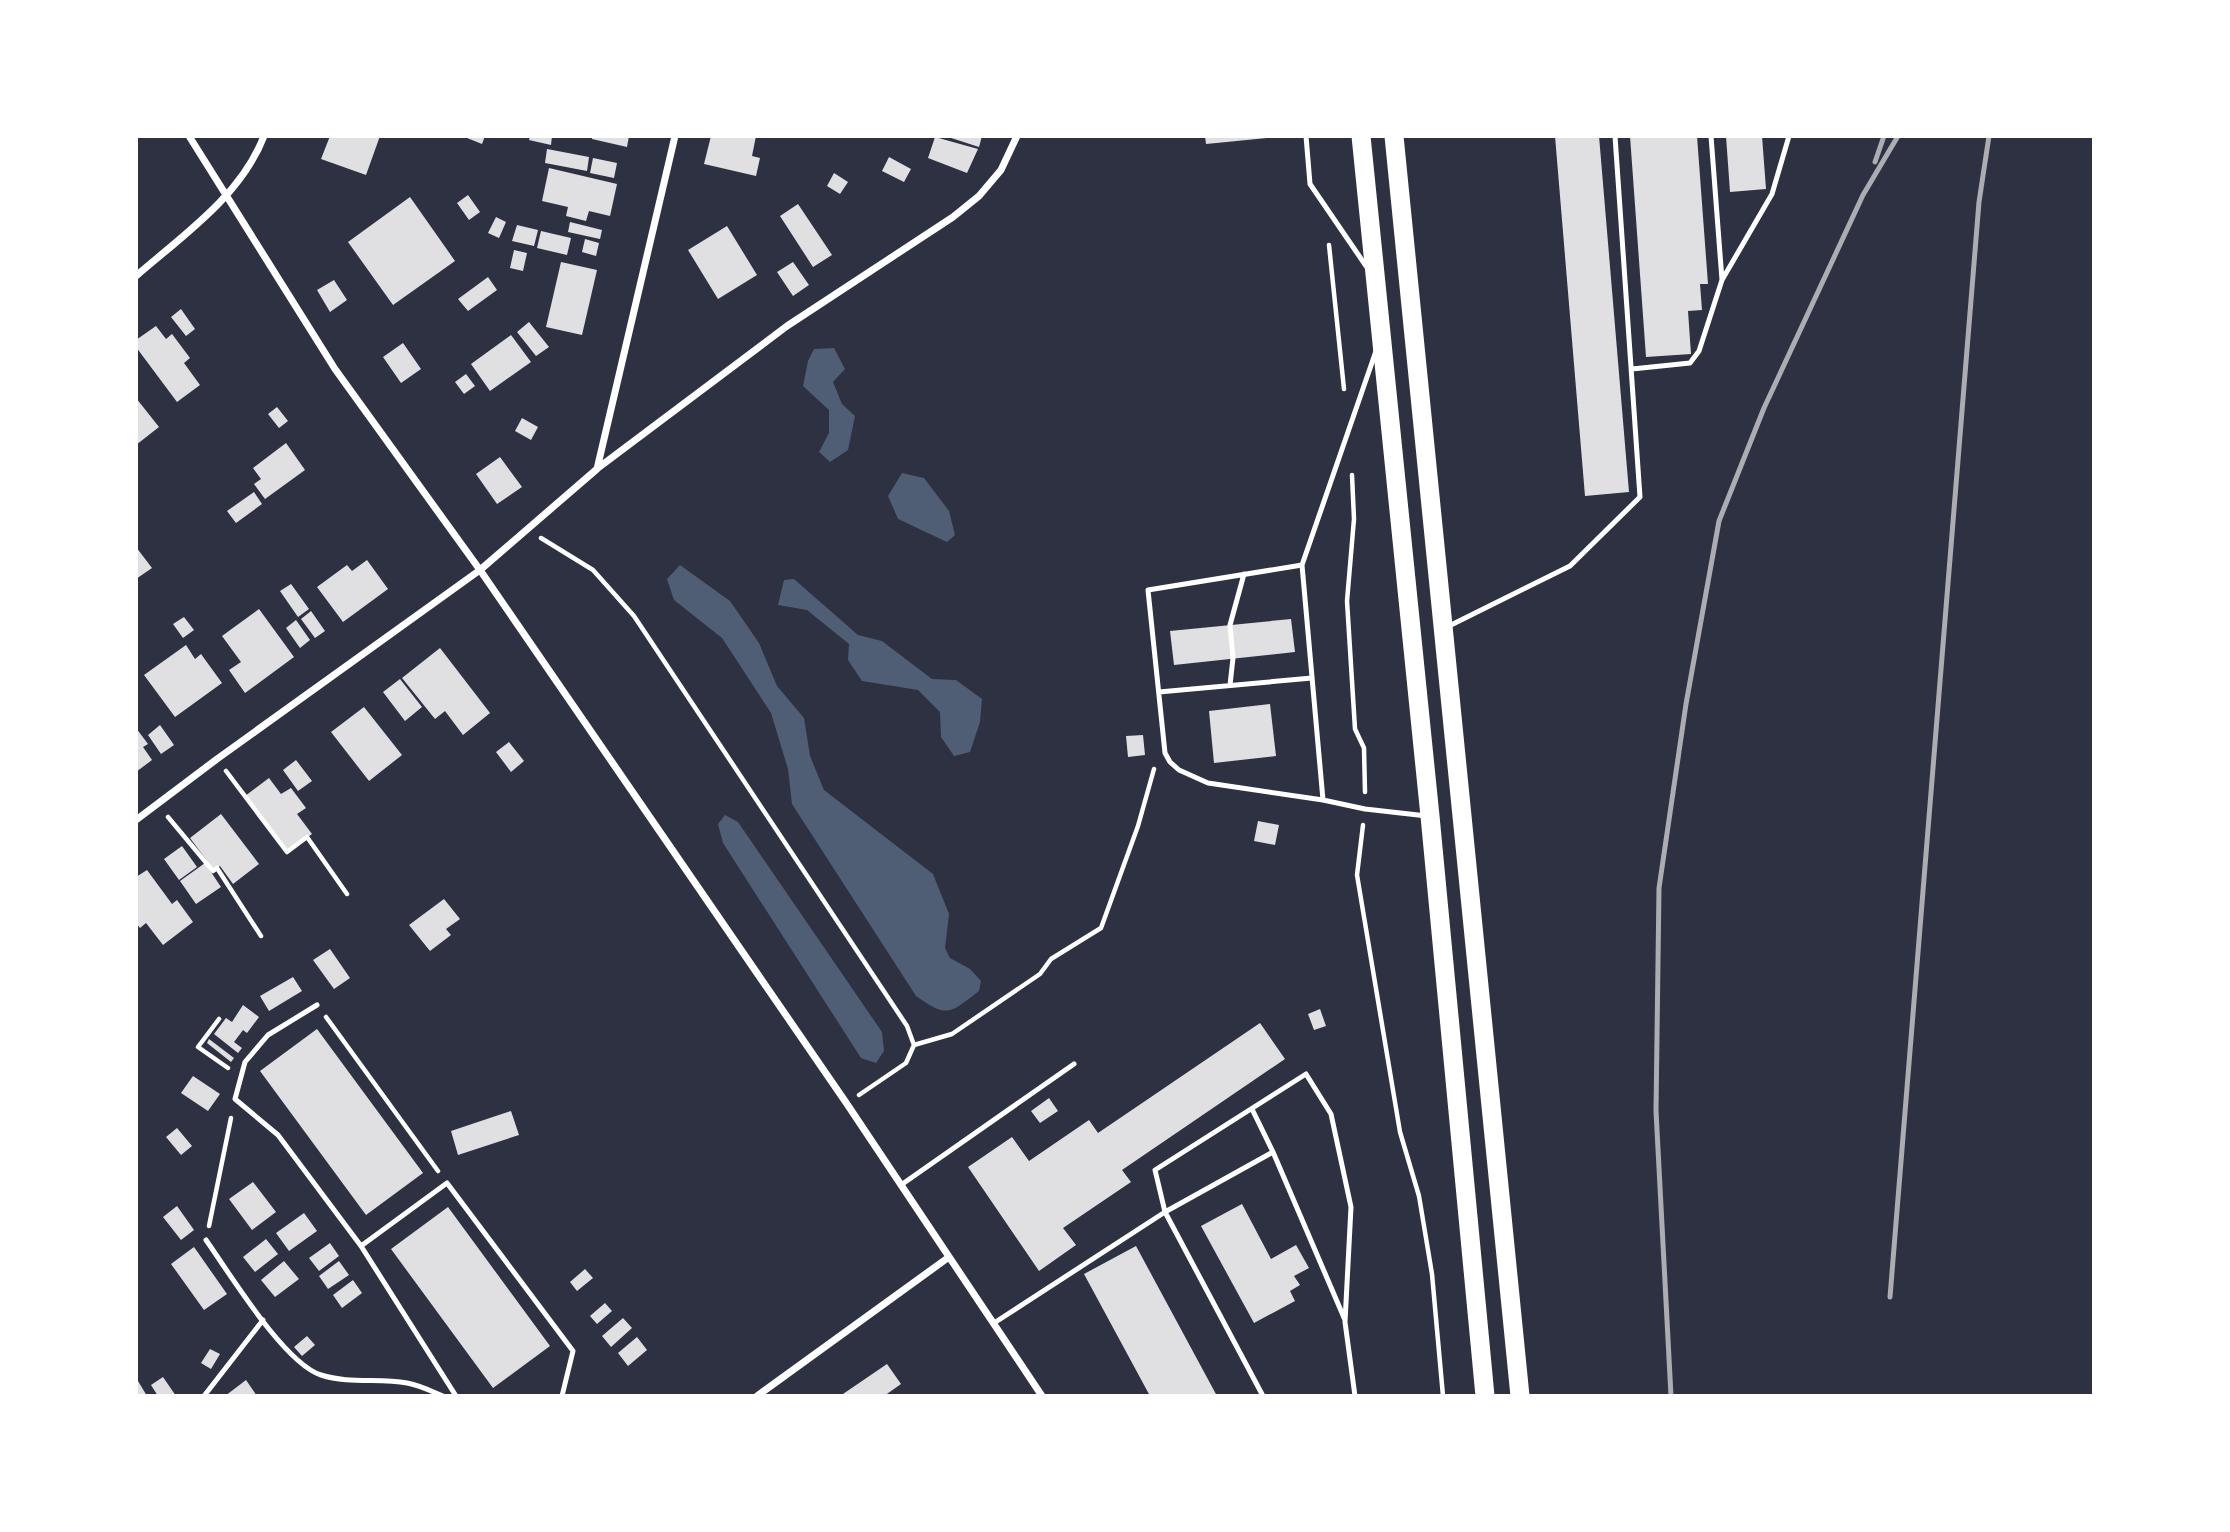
<svg xmlns="http://www.w3.org/2000/svg" width="2230" height="1532" font-family="Ubuntu,sans-serif">
<style>
.water{fill:#4f5d75}
.building{fill:#e0e0e3}
.lines{fill:none;stroke-linecap:round;stroke-linejoin:round}
.path{stroke:#fff;stroke-width:4.5}
.service{stroke:#fff;stroke-width:5}
.minor{stroke:#fff;stroke-width:7}
.trunk{stroke:#fff;stroke-width:19}
.rail{stroke:#abadb3;stroke-width:5}
</style>
<rect width="100%" height="100%" fill="#2d3142"/>
<path class="water" d="M834 348 845 369 833 382 842 404 855 416 848 450 830 462 819 452 829 433V410L803 386 808 361 814 349Z
M902 473 924 478 949 511 955 535 947 542 898 519 888 496Z
M680 565 730 601 759 643 777 686 804 718 810 756 824 790 933 874 949 914 945 948 950 958 970 969 981 981 979 991C950 1013 948 1019 916 996L792 804 788 769 771 713 722 638 674 600 667 579Z
M794 579 858 635 882 641 932 679 956 680 982 699 980 722 970 752 954 756 941 737 940 712 918 690 862 681 848 660 849 644 807 610 778 605 784 580Z
M725 815 738 822 882 1032 884 1051 876 1063 861 1058 723 843 718 824Z"/>
<path class="building" d="M330 136H380L366 175 321 159Z
M462 136H485L482 144Z
M530 136H552L551 145 529 140Z
M592 136H629L627 147 592 139Z
M711 136H756L752 156 760 158 756 176 704 164Z
M945 136H982L979 147Z
M1205 136H1267V138L1206 144Z
M1555 136H1599L1629 492 1585 496Z
M1630 136H1697L1708 284H1700L1702 310 1688 311 1691 354 1646 357Z
M1726 136H1762L1766 189 1730 192Z
M935 137 978 149 967 173 928 158Z
M547 149 589 157 587 171 545 163Z
M889 157 911 169 904 182 882 171Z
M593 158 617 163 614 178 590 173Z
M549 168 617 184 610 216 589 211 586 221 566 216 568 207 542 201Z
M834 173 848 182 840 194 827 186Z
M468 195 480 212 469 220 457 203Z
M410 197 455 261 393 305 348 242Z
M798 204 832 255 813 267 780 216Z
M496 217 506 222 499 238 488 233Z
M570 222 602 230 600 239 568 232Z
M517 225 538 230 534 246 512 241Z
M727 226 757 275 718 299 688 250Z
M541 231 571 238 567 255 537 248Z
M585 239 599 243 596 256 582 252Z
M514 250 527 253 523 271 510 268Z
M561 262 597 270 582 335 546 327Z
M793 262 809 285 793 296 777 272Z
M488 277 497 290 468 311 458 299Z
M334 280 347 300 330 312 317 290Z
M181 309 195 329 186 336 171 317Z
M529 322 549 347 536 356 517 332Z
M156 326 166 339 172 334 190 358 184 363 200 385 177 402 136 347V340Z
M511 335 531 362 490 391 471 364Z
M403 343 421 369 401 383 383 357Z
M466 374 475 386 464 394 455 382Z
M136 398 159 427 136 445Z
M277 407 288 421 279 428 268 414Z
M522 418 538 427 531 440 515 431Z
M286 443 305 470 265 499 254 484 261 479 253 468Z
M500 457 522 487 497 504 476 474Z
M254 492 262 504 236 523 227 511Z
M136 547 152 568 136 579Z
M367 560 388 589 343 622 317 587 347 565 352 571Z
M291 584 309 609 298 617 280 591Z
M259 609 294 657 245 693 229 670 241 662 222 636Z
M311 611 325 631 315 638 301 619Z
M184 617 194 630 183 638 173 624Z
M1291 619 1295 652 1174 665 1170 631Z
M296 620 310 640 300 648 286 628Z
M186 645 195 659 201 654 222 683 175 717 144 675Z
M440 648 490 713 463 735 445 711 435 719 402 678Z
M400 679 422 707 405 721 383 692Z
M1270 704 1276 756 1214 763 1209 711Z
M364 707 402 755 369 781 331 732Z
M160 725 174 745 161 754 148 735Z
M136 728 148 744 143 747 152 760 136 772Z
M1143 735 1145 755 1128 757 1126 736Z
M509 742 524 761 511 772 496 752Z
M296 760 312 781 298 791 283 770Z
M269 778 281 794 291 788 306 808 297 814 312 834 287 852 245 796Z
M221 814 259 864 233 884 220 866 214 870 190 838Z
M1258 821 1279 825 1275 845 1254 841Z
M182 846 197 867 179 880 164 859Z
M205 863 221 887 196 904 180 881Z
M147 870 172 904 177 900 193 922 163 945 146 923 140 928 136 923V877Z
M444 899 460 919 446 929 451 935 430 951 409 925Z
M330 949 350 978 334 989 313 960Z
M293 977 302 991 269 1011 260 996Z
M243 1005 259 1017 247 1033 243 1030 234 1042 242 1048 238 1053 214 1034 226 1018 232 1022Z
M1320 1009 1326 1026 1314 1030 1308 1014Z
M1260 1023 1285 1059 1122 1170 1131 1182 1063 1228 1076 1245 1039 1271 968 1167 1012 1137 1029 1161 1089 1120 1098 1133Z
M317 1029 423 1173 366 1215 260 1071Z
M209 1039 234 1058 231 1062 207 1043Z
M193 1076 220 1094 208 1111 181 1093Z
M1049 1098 1058 1111 1040 1123 1031 1111Z
M511 1111 519 1135 458 1155 451 1131Z
M177 1128 192 1146 181 1155 166 1137Z
M253 1182 276 1212 252 1230 229 1199Z
M1242 1204 1271 1259 1296 1245 1309 1268 1294 1276 1300 1285 1290 1291 1295 1301 1254 1323 1201 1226Z
M177 1206 194 1230 181 1240 163 1217Z
M448 1207 550 1346 493 1388 391 1249Z
M304 1213 317 1231 289 1251 276 1233Z
M266 1239 278 1254 255 1272 243 1257Z
M330 1243 339 1256 319 1271 309 1258Z
M1136 1246 1217 1396H1150L1084 1274Z
M194 1247 227 1294 204 1310 171 1264Z
M284 1261 299 1279 275 1297 261 1280Z
M339 1261 349 1275 328 1289 319 1276Z
M585 1269 593 1278 577 1291 570 1282Z
M353 1280 362 1293 342 1308 333 1295Z
M605 1303 612 1311 597 1324 590 1316Z
M623 1318 632 1328 611 1347 602 1336Z
M307 1336 315 1345 302 1356 294 1347Z
M637 1337 647 1350 628 1366 618 1353Z
M210 1349 220 1354 211 1369 201 1363Z
M887 1364 901 1384 884 1396H840Z
M163 1377 176 1396H158L151 1385Z
M246 1380 257 1396H225Z
M138 1381 147 1396H136V1382Z"/>
<g class="lines">
<path class="path" d="M1329 245 1344 389
M1352 475 1354 519 1347 601 1355 729 1364 748 1365 792
M541 538 593 570 634 616 907 1026 914 1045 906 1063 859 1095
M226 771 287 852 307 837 347 894
M168 817 213 871 217 868 261 936
M1363 825 1357 875 1400 1132 1419 1196 1432 1274 1443 1396
M326 1017 438 1171
M219 1019 198 1047 228 1068
M914 1045 952 1034 1040 974 1051 959 1101 928 1138 826 1154 769
M209 1226 231 1118"/>
<path class="service" d="M1306 136 1310 184 1366 266
M1722 280 1772 194 1789 136
M1632 369 1690 363 1699 351 1722 280 1711 136
M1302 565 1148 590 1165 753 1170 762 1179 770 1208 783 1323 800 1365 809 1427 816
M1449 626 1570 566 1640 497 1615 136
M1230 685 1233 658 1230 625 1244 574
M1159 692 1312 678
M1323 800 1302 565 1376 351
M317 1005 268 1035 245 1062 235 1099 278 1135 361 1246 456 1396
M1252 1109 1273 1152 1345 1320
M901 1185 1074 1064
M206 1240C230 1274 284 1363 321 1375 349 1384 379 1378 407 1383 419 1385 431 1391 443 1396
M361 1246 447 1183 573 1351 562 1396
M994 1323 1165 1212 1273 1152
M204 1396 263 1320
M1263 1396 1165 1212 1155 1170 1306 1074 1331 1114 1351 1207 1345 1322 1355 1396"/>
<path class="minor" d="M189 136 335 369 480 570 847 1104 1042 1396
M136 276C182 236 241 196 264 136
M598 468 787 326 953 217 979 196 1001 170 1017 136
M136 820 217 759 480 570 597 469 675 136
M757 1396 949 1257"/>
<path class="trunk" d="M1361 136 1430 816 1485 1396
M1394 136 1520 1396"/>
<path class="rail" d="M1875 162 1884 136
M1890 1297 1979 202 1989 136
M1671 1396 1656 1111 1659 888 1686 704 1719 521 1764 408 1863 195 1898 136"/>
</g>
<rect width="2230" height="1532" fill="none" stroke="#ffffff" stroke-width="276"/>
</svg>
